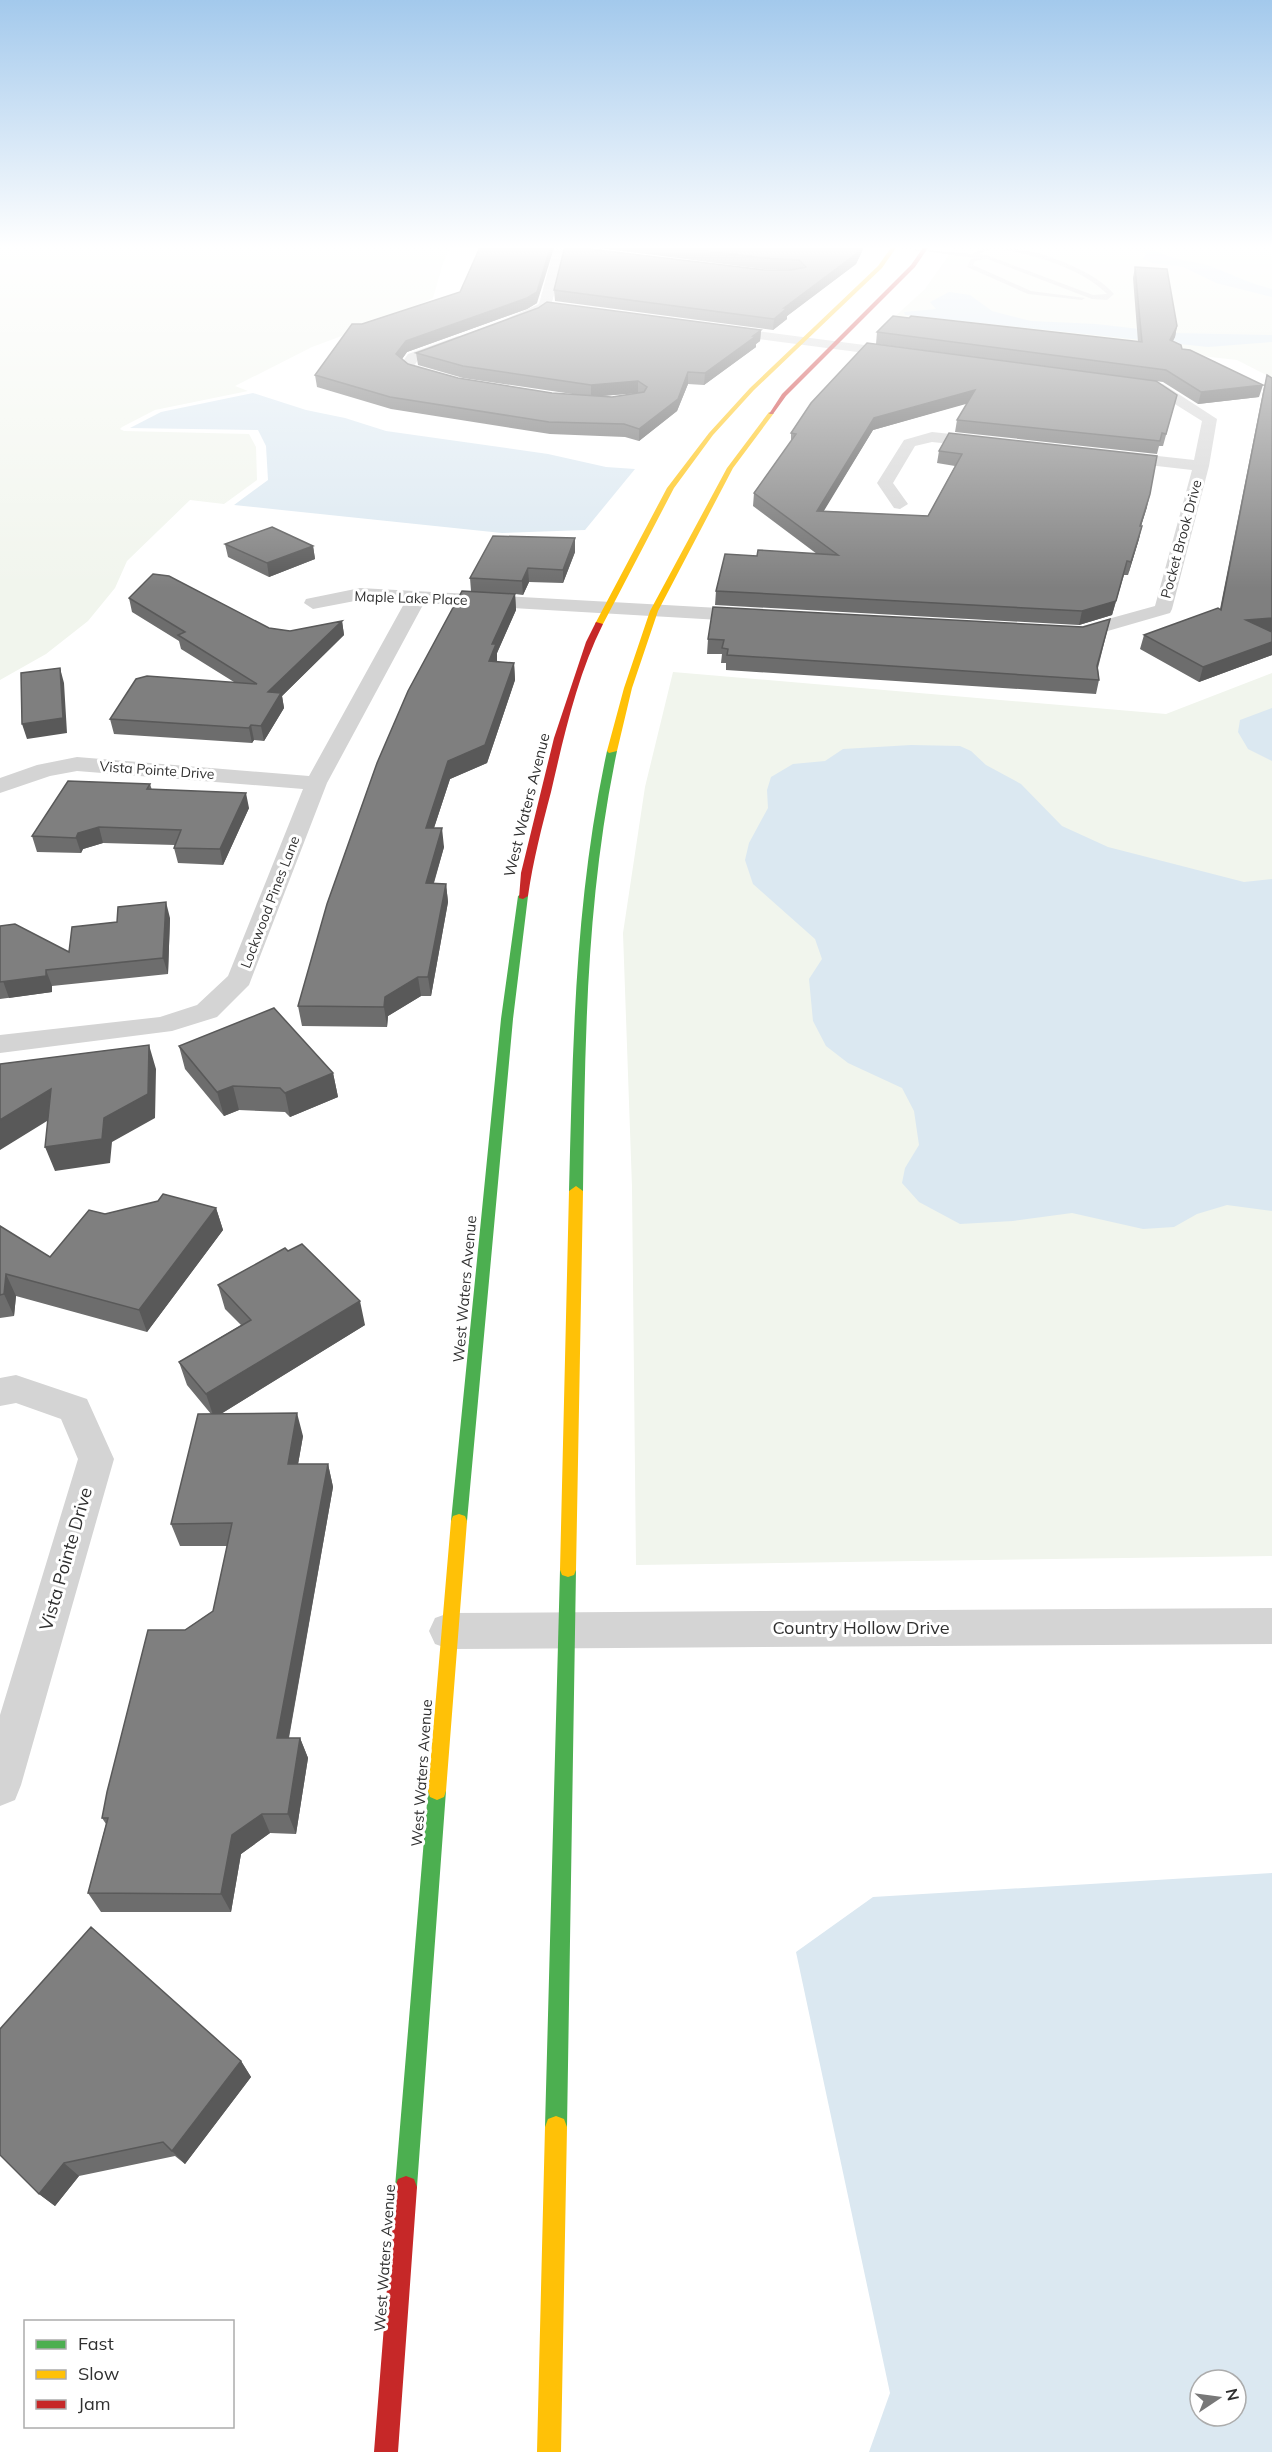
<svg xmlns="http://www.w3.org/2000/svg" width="1272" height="2452" font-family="Mulish,sans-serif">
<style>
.green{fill:#f1f5ed}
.water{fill:#dbe8f1;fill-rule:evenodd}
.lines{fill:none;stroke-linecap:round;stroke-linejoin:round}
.lane{fill:#d4d4d4;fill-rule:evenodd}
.street{fill:#d4d4d4;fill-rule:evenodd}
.fast{fill:#4caf50;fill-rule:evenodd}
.slow{fill:#ffc107;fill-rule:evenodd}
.jam{fill:#c62828;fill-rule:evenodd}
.wall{fill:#6d6d6d;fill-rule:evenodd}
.shaded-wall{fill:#595959}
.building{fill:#7f7f7f;stroke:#595959;stroke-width:1.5}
.labels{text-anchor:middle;stroke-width:6;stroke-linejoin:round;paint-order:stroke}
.far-street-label{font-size:14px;fill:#303030;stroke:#fff}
.street-label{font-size:15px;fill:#303030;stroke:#fff}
.near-street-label{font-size:18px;fill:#303030;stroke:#fff}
</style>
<rect width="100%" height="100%" fill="#fff"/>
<path class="green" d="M0 245H452L443 263 433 298 401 314 312 347 235 386 248 391 155 410 122 427 120 429 124 431 249 434 256 447 257 480 224 504 190 500 127 561 115 588 88 621 46 654 0 680Z
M956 245H1272V378L1237 360 890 321 925 289Z
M673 672 1166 714 1272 673V1556L636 1565 632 1187 623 933 645 787Z"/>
<path class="water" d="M1124 245H1152L1150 247C1171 263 1196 259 1218 269 1236 277 1253 284 1272 289V297L1216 283 1183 267 1152 263 1143 259 1147 254Z
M949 292 970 295 992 311 1031 321 1096 324 1174 333 1272 335V342L1208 347 905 315 904 312 936 309 930 302Z
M253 393 306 410 345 418 386 431 548 454 606 467 635 469 585 530 502 533 234 505 268 480 266 446 258 430 130 428 161 412Z
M1272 708V761L1248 749 1238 732 1240 720Z
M911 745 960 746 971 751 986 765 1021 784 1062 826 1108 847 1244 882 1272 879V1211L1227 1205 1197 1214 1174 1227 1143 1229 1072 1213 1013 1221 960 1224 919 1202 902 1183 905 1168 919 1145 914 1111 902 1088 848 1063 826 1046 813 1021 809 979 822 959 815 939 753 884 745 860 749 843 768 808 767 790 771 777 793 764 825 761 843 749Z
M1272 1873V2452H869L890 2393 796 1952 873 1897ZM1200 2380H1236V2416H1200Z"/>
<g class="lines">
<path class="lane" d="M988 245C1025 245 1090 266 1114 294L1107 300 1092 299 987 259 975 261 973 265 1031 291 1085 298 1082 300 1028 294 967 267 971 259 976 258 892 247 972 254ZM992 248C1027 252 1082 268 1107 294L1093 295 989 256 979 254Z"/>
<path class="street" d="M555 245H567L551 306 516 325H506V319L539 304Z
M717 326 903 350 910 354 903 358 712 333V327Z
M458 336 465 340 463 343 418 360 414 366 448 376V382L443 383 409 375 399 367 408 354Z
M1137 381 1163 384 1217 419 1209 466 1172 609 1170 613 1080 639 1061 636 1058 632 1061 628 1079 627 1155 606 1192 470 1113 461 1105 456 1113 451 1194 460 1202 421 1154 391 1132 388V382Z
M932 432 989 438 997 443 989 448 932 442 915 446 893 483 908 504 900 509 894 508 877 483 904 440Z
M360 588 755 610 765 616 755 622 424 603 327 783 249 985 217 1017 172 1031 0 1053V1035L160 1017 197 1005 228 976 303 789 77 771 50 776 0 793V778L37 765 77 757 309 776 405 602 360 600 313 609 304 603 306 599Z
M16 1375 87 1399 114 1459 21 1785 15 1800 0 1806V1715L78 1459 61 1419 16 1403 0 1406V1378Z
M1272 1608V1644L449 1649 435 1644 429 1631 435 1618 449 1613Z"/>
<path class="fast" d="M612 748 617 751C586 899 585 1041 583 1191L576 1196 569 1191C573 1041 575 898 607 751Z
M523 893 528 896 513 1019 467 1521 465 1526 459 1528 453 1526 451 1521 501 1019 518 896Z
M568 1563 574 1565 576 1570 567 2127 564 2135 556 2138 548 2135 545 2127 560 1570 562 1565Z
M437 1782 444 1785 446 1791 417 2187 414 2195 406 2198 398 2195 395 2187 428 1791 430 1785Z"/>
<path class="slow" d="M893 245H898L882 268 754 390 713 435 674 488 603 624 596 626 595 624 667 488 709 433 750 388 878 266Z
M769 412 774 413 733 468 658 611 632 688 617 751 609 753 607 751 624 688 650 611 727 468Z
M576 1186 583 1191 576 1570 574 1575 568 1577 562 1575 560 1570 569 1191Z
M459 1514 465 1516 467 1521 446 1791 444 1797 437 1800 430 1797 428 1791 451 1521 453 1516Z
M556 2116 564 2119 567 2127 561 2452H537L545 2127 548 2119Z"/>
<path class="jam" d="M925 245H930L915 267 786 396 773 414H769L782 394 911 265Z
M596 622 603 624C577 676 564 736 551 792 542 826 533 861 528 896L523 899 519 898 521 873 554 738 586 642Z
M406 2176 414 2179 417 2187 398 2452H374L395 2187 398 2179Z"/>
</g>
<path class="wall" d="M575 245H865L856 264 787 316V319L773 330 555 301 554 290 765 270H792L763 269Z
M1135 267 1177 326 1175 337 1173 341 1182 349 1259 397 1198 404 1163 382 876 344 877 332 1138 342 1133 278Z
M460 292 537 303 527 309 407 352 402 359 408 364 458 378 552 393 579 395 463 378 418 365 416 353 761 330 760 341 756 344V347L704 385 688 384 677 411 639 441 625 437 550 434 391 409 317 387 315 375 362 324ZM638 393 612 397 599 396Z
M1267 375 1272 655 1199 682 1140 649 1144 635 1220 609 1264 387Z
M1177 395 1163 446H1159L1157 454 955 432 957 420 967 403 873 430 823 511 928 516 955 466 937 463 939 451 949 433 1147 507 1141 526 1139 539 1128 575H1124L1112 615 1079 625 715 605 716 591 757 556 817 554 753 506 754 493 791 441V433L811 403Z
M575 538V552L563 583 529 582 523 595 515 594 516 610 497 653V662L514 663 515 680 487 763 450 779 434 828 444 847 434 883 446 884 448 902 431 996H421L388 1016 387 1027 302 1026 298 1006 471 591 470 578Z
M225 544 313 546 315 559 269 577 228 557Z
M129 598 269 628 290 631 342 621 344 635 282 696 284 708 264 741 254 740 252 743 114 734 110 719 234 682 181 649 179 641 132 612Z
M1110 619 1098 668 1099 680 1096 694 726 670V663H721L722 654H707L708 639 1083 627Z
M150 784 152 790 249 808 223 865 178 863 174 848 175 845 103 843 83 849 81 853 37 852 32 836Z
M170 918 168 974 52 986V992L0 999V926L69 952Z
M179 1046 333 1073 338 1097 290 1117 285 1112 239 1110 224 1116 185 1069Z
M216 1208 223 1230 147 1332 16 1296 14 1316 0 1318V1226L50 1257 105 1214Z
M218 1285 365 1325 221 1414 303 1436 298 1464H328L333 1487 289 1738H300L308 1758 296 1834 270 1833 241 1854 231 1912H101L88 1893 106 1824 102 1818 185 1630 213 1611 227 1546H180L171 1524 211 1414 187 1385 179 1362 241 1325 225 1309Z
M241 2061 251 2077 185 2164 175 2156 79 2176 55 2206 39 2194 0 2155Z"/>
<path class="shaded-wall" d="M551 245H555L537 303 527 309 407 352 397 366 396 354 406 341Z
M861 245H865L856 264 787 316V319L773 330 774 319 784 308Z
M1177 326 1175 337 1167 351 1170 340Z
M761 330 760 341 756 344V347L704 385 705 373Z
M688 372V384L677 411 639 441V429Z
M638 381V393L591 397V385Z
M1263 385 1259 397 1198 404 1201 392Z
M975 390 973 402 873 430 816 524 817 511 874 418Z
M1150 494 1147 507 1137 539 1140 526Z
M1142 526 1139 539 1128 575 1131 562Z
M575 538V552L563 583V570Z
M313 546 315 559 269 577 267 563Z
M1127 561 1112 615 1079 625 1082 611Z
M528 568 529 582 523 595 522 581Z
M515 594 516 610 497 653V661L490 679 489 661 492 644Z
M1272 618V631L1242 635 1246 620Z
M342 621 344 635 282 696 284 708 264 741 261 726 268 692Z
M1272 642V655L1199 682 1203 667Z
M514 663 515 680 487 763 450 779 428 846 426 828 448 761Z
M60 668 64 683 67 733 27 739 22 724Z
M251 725 254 740 252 743 249 728Z
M246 793 249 808 223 865 220 849Z
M99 827 103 843 83 849 81 853 76 838 78 833Z
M442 828 444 847 428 902 426 883Z
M446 884 448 902 431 996 428 977Z
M166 902 170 918 168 974 163 958Z
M46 970 52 986V992L9 998 3 981Z
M418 977 421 996 388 1016 387 1027 384 1007 385 997Z
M149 1045 156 1069 155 1118 112 1142 110 1163 55 1171 45 1147 104 1118Z
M333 1073 338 1097 290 1117 285 1093Z
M233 1086 239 1110 224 1116 217 1092Z
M51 1089 60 1113 0 1150V1120Z
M216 1208 223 1230 147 1332 139 1310Z
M6 1274 16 1296 14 1316 4 1294Z
M360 1301 365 1325 214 1418 206 1394Z
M297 1413 303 1436 294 1487 288 1464Z
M328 1464 333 1487 285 1758 277 1738Z
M300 1738 308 1758 296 1834 288 1814Z
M262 1814 270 1833 241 1854 231 1912 221 1894 232 1835Z
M241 2061 251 2077 185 2164 172 2151Z
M64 2163 79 2176 55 2206 39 2194Z"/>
<path class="building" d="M481 245H551L537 292 527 298 406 341 396 354 408 364 458 378 552 393 612 397 644 392 647 387 638 381 591 385 463 366 416 353 538 308 547 302 761 330 753 336H756L705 373 688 372 678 399 639 429 624 424 549 422 390 397 315 375 352 324H362L460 292Z
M656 245H861L856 254 784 308H787L774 319 554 290 565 246 765 270H791L806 267 799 260 764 258Z
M1135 267 1167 269 1177 326 1170 340 1181 345 1182 349 1190 350 1263 385 1201 392 1166 370 877 332 893 316 909 318 911 316 1142 342Z
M867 343 1156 381 1177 395 1166 434 1162 433 1160 441 957 420 975 390 874 418 817 511 928 516 962 454 939 451 949 433 1157 456 1150 494 1140 526H1142L1131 562 1127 561 1116 601 1082 611 716 591 725 554 757 556 758 550 838 555 754 493 796 434 791 433 811 403Z
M1267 375 1272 378V618L1246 620 1272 632V642L1203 667 1144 635 1218 608 1221 610Z
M272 527 313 546 267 563 225 544Z
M493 536 575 538 563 570 528 568 522 581 470 578Z
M153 574 169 576 269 628 290 631 342 621 268 692 281 693 261 726 251 725 249 728 110 719 136 679 147 676 257 684 178 635 185 632 129 598Z
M462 591 515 594 492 644H496L489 661 514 663 485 745 448 761 426 828H442L426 883 446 884 428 977H418L385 997 384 1007 298 1006 327 904 377 763 408 691Z
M713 607 1083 627 1110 619 1097 666 1099 680 727 655 728 649 722 648 724 640 708 639Z
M60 668 63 718 22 724 21 673Z
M68 781 150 784 147 789 246 793 220 849 174 848 181 830 99 827 78 833 76 838 32 836Z
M166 902 163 958 46 970V976L0 982V926L15 924 69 952 72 927 117 922 118 907Z
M274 1008 333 1073 285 1093 280 1088 233 1086 217 1092 179 1046Z
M149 1045 148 1094 104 1118 102 1139 45 1147 51 1089 0 1120V1064Z
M163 1194 216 1208 139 1310 6 1274 4 1294 0 1295V1226L50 1257 89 1210 105 1214 158 1201Z
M302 1244 360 1301 206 1394 179 1362 251 1320 218 1285 285 1248 288 1251Z
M297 1413 288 1464H328L277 1738H300L288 1814H262L232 1835 221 1894 88 1893 108 1818H102L107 1792 148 1630H185L213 1611 232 1523 171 1524 198 1414Z
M91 1927 241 2061 172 2151 163 2142 64 2163 39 2194 0 2155V2029Z"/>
<linearGradient id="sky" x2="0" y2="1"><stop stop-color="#a3c9ec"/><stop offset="0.42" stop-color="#fff"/><stop offset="1" stop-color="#fff" stop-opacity="0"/></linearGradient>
<rect width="1272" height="588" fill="url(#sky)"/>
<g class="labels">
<g class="far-street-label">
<text transform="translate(1181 539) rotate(-75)" y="5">Pocket Brook Drive</text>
<text transform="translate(411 598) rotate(2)" y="5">Maple Lake Place</text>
<text transform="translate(157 770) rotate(4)" y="5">Vista Pointe Drive</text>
<text transform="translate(270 902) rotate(-69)" y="5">Lockwood Pines Lane</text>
</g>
<g class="street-label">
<text transform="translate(527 805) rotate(-76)" y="5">West Waters Avenue</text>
<text transform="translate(465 1289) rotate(-85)" y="5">West Waters Avenue</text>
<text transform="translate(422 1773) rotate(-86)" y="5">West Waters Avenue</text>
<text transform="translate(385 2258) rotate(-86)" y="5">West Waters Avenue</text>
</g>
<g class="near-street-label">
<text transform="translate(66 1559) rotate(-74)" y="6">Vista Pointe Drive</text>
<text x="861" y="1634">Country Hollow Drive</text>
</g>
</g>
<rect x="24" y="2320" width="210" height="108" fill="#ffffff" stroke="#acacac" stroke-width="1.5"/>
<rect x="36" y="2340" width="30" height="9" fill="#4caf50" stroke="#acacac" stroke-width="1.5"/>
<text x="78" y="2350" font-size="18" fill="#303030">Fast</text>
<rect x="36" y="2370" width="30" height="9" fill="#ffc107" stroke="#acacac" stroke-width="1.5"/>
<text x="78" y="2380" font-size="18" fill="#303030">Slow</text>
<rect x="36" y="2400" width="30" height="9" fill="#c62828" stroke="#acacac" stroke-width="1.5"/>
<text x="78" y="2410" font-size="18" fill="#303030">Jam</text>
<g transform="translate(1218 2398) rotate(77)"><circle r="28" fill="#ffffff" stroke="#acacac" stroke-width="1.5"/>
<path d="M0-4.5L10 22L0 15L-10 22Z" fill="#787878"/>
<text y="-9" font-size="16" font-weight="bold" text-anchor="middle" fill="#303030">N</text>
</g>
</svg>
